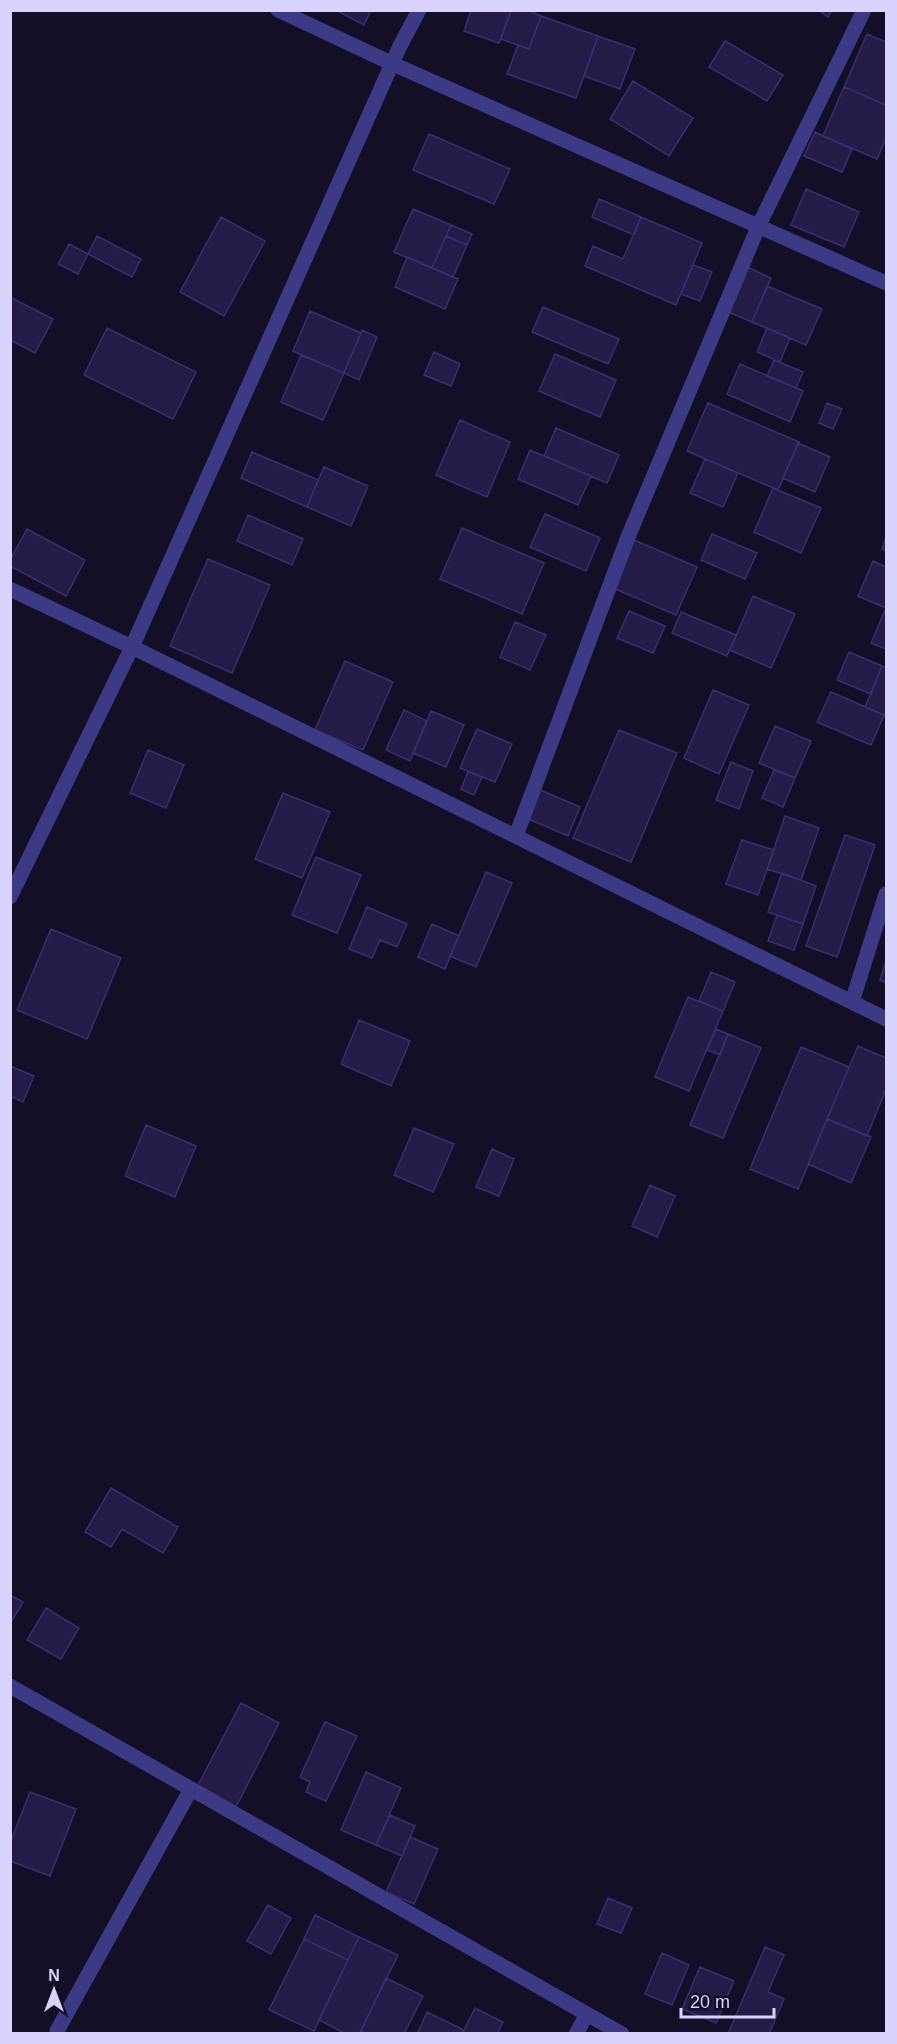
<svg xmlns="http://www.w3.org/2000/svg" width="897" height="2044" font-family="Arial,sans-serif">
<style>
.building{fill:#241b47;stroke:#3b2d73;stroke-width:1.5}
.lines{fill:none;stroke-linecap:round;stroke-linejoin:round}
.lane{stroke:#3d3a85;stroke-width:15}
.street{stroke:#3d3a85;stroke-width:15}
</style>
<rect width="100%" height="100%" fill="#130f26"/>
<path class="building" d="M336 10H371L364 25Z
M471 10H511L499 43 464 31Z
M511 10H527L541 16 529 49 501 39Z
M818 10H832L828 17Z
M541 16 598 36 576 98 507 74 518 45 529 49Z
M867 34 886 42V105L844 87Z
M598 36 635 49 620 89 584 76Z
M725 41 783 75 767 101 709 67Z
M633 81 693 118 669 156 610 119Z
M844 87 886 105V138L877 159 823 136Z
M815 132 852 149 842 172 804 156Z
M429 134 510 169 494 204 413 170Z
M806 189 859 212 844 247 791 225Z
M599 199 641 217 634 235 592 217Z
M413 209 451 225 432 268 394 252Z
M221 217 265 241 224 316 180 292Z
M641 217 702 243 676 305 585 266 593 246 623 259Z
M451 225 472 234 467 245 446 236Z
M97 236 141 259 132 277 88 254Z
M446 236 467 245 453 277 432 268Z
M69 244 88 254 78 274 58 264Z
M407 257 458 279 445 309 395 287Z
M693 265 712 272 700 301 681 294Z
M745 266 771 278 752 322 726 311Z
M767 286 822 309 806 345 752 322Z
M10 297 53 319 35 353 10 340Z
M543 307 619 339 608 364 532 332Z
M310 311 361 333 344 373 293 351Z
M107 328 196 372 173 419 84 375Z
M767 328 790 338 780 362 757 352Z
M362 330 377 337 359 380 344 373Z
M434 352 460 364 451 386 424 375Z
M555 354 616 380 600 417 539 391Z
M301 355 344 373 323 420 281 402Z
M774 360 803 372 796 388 767 376Z
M740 364 803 391 790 422 727 394Z
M708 403 799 442 778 490 687 451Z
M827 403 842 409 833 429 819 423Z
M460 420 510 442 487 497 436 475Z
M556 428 619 455 607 483 544 456Z
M798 443 830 457 815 492 783 478Z
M530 450 591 476 578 505 518 479Z
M252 452 318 480 307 507 241 478Z
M705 459 738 473 723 507 690 493Z
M324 467 368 486 351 526 307 507Z
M773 488 821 508 801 553 754 532Z
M545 514 600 538 586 571 530 547Z
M248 515 303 539 292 565 237 541Z
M462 528 544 563 522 614 440 579Z
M27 529 85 560 66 596 10 566V560Z
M712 534 757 553 745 579 701 560Z
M886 537V551L882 549Z
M634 540 697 567 676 615 613 588Z
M208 559 270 585 232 673 170 646Z
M873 561 886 567V608L858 596Z
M753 596 795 614 771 668 730 650Z
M886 608V649L871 643Z
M629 611 665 626 653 653 617 638Z
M681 612 736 635 727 656 672 633Z
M515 622 546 635 530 670 500 657Z
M849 652 882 666 871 694 837 680Z
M345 661 393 682 363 750 315 730Z
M882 666 886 668V716L865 707Z
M713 690 749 705 719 774 684 758Z
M831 692 884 715 871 745 817 722Z
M404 710 427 721 410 761 386 750Z
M431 711 464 725 446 767 413 753Z
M775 726 811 741 795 778 759 763Z
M477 729 512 744 495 782 460 768Z
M619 730 677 753 631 862 573 838Z
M148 750 184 765 166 808 130 793Z
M731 762 753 771 739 809 716 800Z
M774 770 795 778 783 807 762 798Z
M468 772 482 777 474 795 461 789Z
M538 789 580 807 568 836 526 818Z
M283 793 330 812 302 878 255 859Z
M785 816 819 828 801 880 767 869Z
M845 835 875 845 837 957 806 946Z
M742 840 774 850 758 895 726 884Z
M316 857 361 875 337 933 292 915Z
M486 872 512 883 476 967 450 956Z
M782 873 816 886 803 924 768 912Z
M367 907 407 924 397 947 380 940 372 958 349 949Z
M777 915 803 924 794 950 768 941Z
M432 924 459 936 445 969 418 957Z
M51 929 121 958 87 1039 17 1010Z
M886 961V983L880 980Z
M711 972 735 982 723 1011 699 1001Z
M688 997 723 1011 689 1091 655 1077Z
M359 1020 410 1041 391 1086 341 1064Z
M716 1029 728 1034 720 1055 707 1050Z
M728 1034 761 1048 723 1138 690 1125Z
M858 1046 886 1058V1089L867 1136 827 1119Z
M801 1047 849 1067 798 1189 750 1169Z
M10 1066 34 1076 23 1102 10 1096Z
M827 1119 871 1137 851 1183 808 1164Z
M146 1125 196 1146 175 1197 125 1176Z
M414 1128 454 1144 433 1192 394 1175Z
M492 1149 514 1159 499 1196 476 1187Z
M650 1185 675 1196 657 1237 632 1226Z
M111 1488 178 1527 163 1553 122 1529 111 1547 85 1532Z
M10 1595 23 1602 10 1624Z
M46 1608 79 1628 61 1659 27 1640Z
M241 1703 279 1723 236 1807 197 1787Z
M325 1722 357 1736 326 1801 306 1792 310 1782 300 1777Z
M366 1772 401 1788 376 1845 341 1830Z
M30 1792 76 1809 50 1876 10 1861V1843Z
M390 1815 415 1826 402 1856 376 1845Z
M410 1837 438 1849 414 1904 386 1892Z
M608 1898 632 1908 621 1933 597 1924Z
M268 1905 291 1918 271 1954 247 1941Z
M315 1915 359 1937 348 1960 304 1939Z
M359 1937 398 1955 359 2034H346L319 2020Z
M304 1939 348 1960 314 2031 269 2010Z
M765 1947 784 1955 768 1992 784 1999 769 2034H728Z
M662 1953 689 1965 672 2005 645 1994Z
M700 1967 734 1981 716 2023 682 2009Z
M386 1978 423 1996 404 2034H367L361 2031Z
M475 2008 503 2022 497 2034H462Z
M427 2012 464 2030 462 2034H417Z"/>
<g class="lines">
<path class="lane" d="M57 2031 191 1789
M576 2034 587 2014"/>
<path class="street" d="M278 10 393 64 886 283
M10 589 132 647 886 1019
M516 836 628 537 759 225 864 10
M10 897 132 647 399 48 419 10
M852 1002 886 894
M10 1686 622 2034"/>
</g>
<rect width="897" height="2044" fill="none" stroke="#d9d4ff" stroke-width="24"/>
<g transform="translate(54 1990)" stroke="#130f26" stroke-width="4.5" paint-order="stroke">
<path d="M0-4.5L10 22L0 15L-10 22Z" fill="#d9d4ff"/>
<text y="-9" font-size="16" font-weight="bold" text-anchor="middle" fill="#d9d4ff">N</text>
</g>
<path d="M681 2008v9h93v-9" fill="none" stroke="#d9d4ff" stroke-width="3"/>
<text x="690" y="2008" font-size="18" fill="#d9d4ff" stroke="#130f26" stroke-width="4.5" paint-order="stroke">20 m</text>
</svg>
